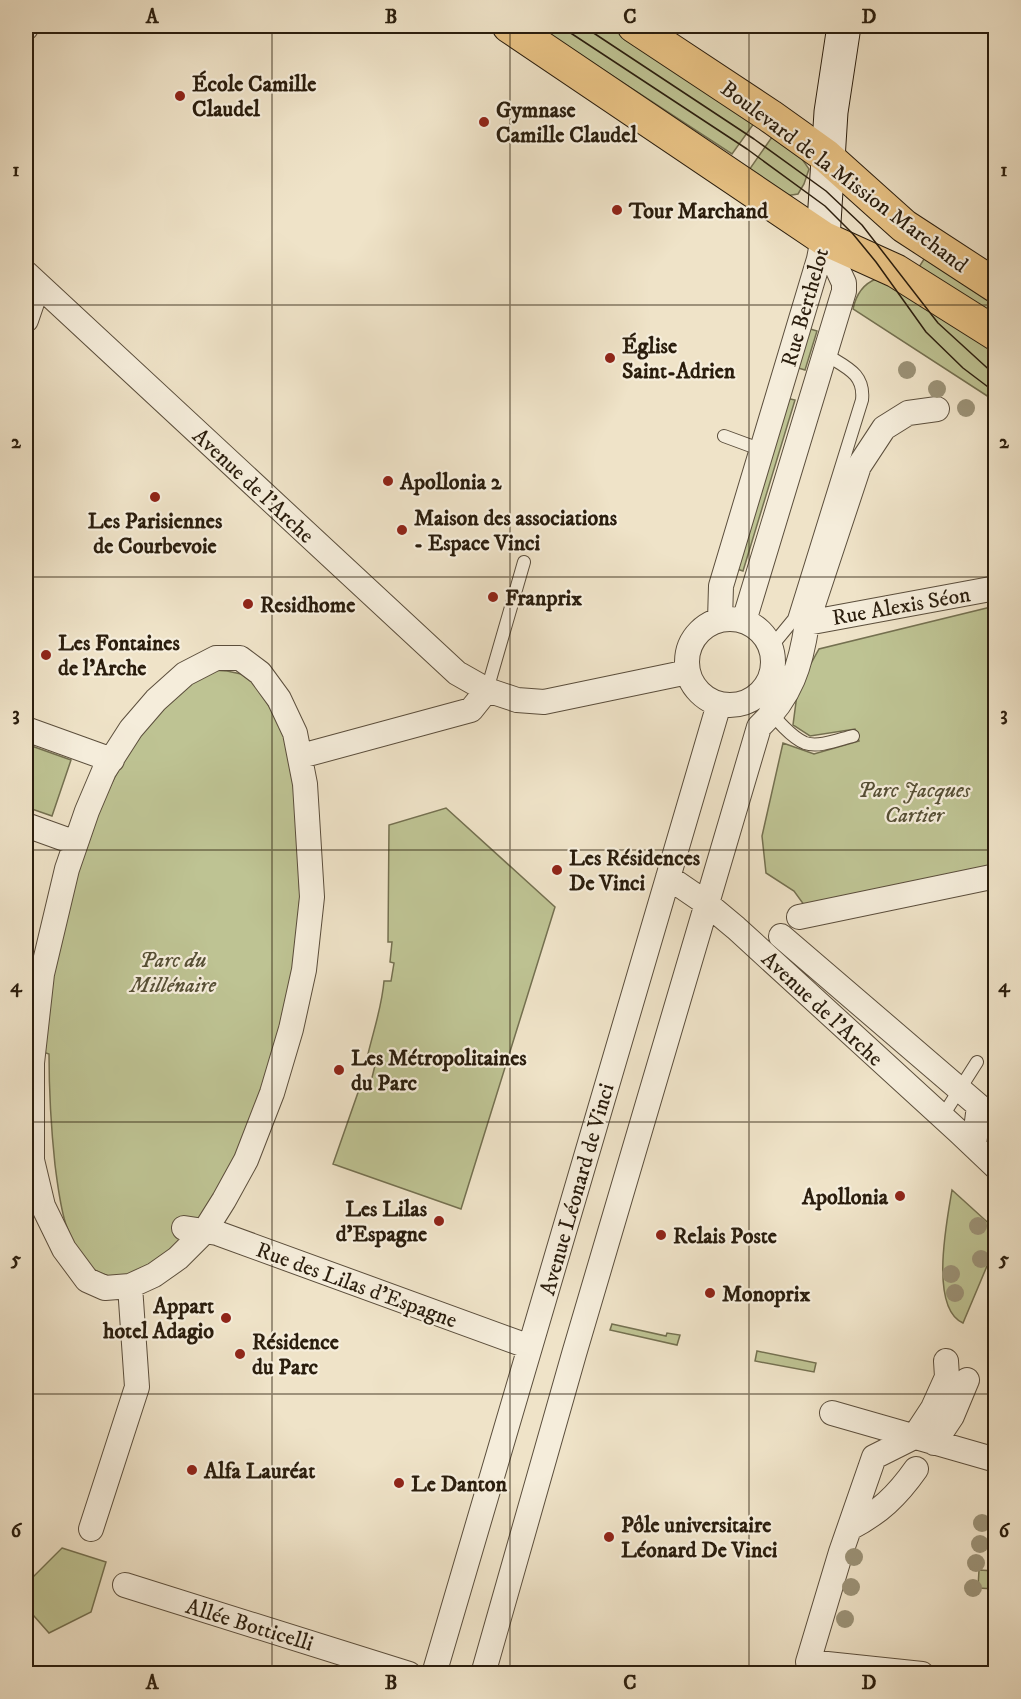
<svg xmlns="http://www.w3.org/2000/svg" width="1021" height="1699" font-family="'IM FELL DW Pica',serif">
<style>
.green{fill:#bec393;stroke:#747050;stroke-width:1.5}
.lines{fill:none;stroke-linecap:round;stroke-linejoin:round}
.lane-casing{stroke:#5b4e3c;stroke-width:14}
.street-casing{stroke:#5b4e3c;stroke-width:26}
.secondary-casing{stroke:#2a1d0d;stroke-width:35}
.primary-casing{stroke:#2a1d0d;stroke-width:35}
.lane{stroke:#f5eddb;stroke-width:12}
.street{stroke:#f5eddb;stroke-width:24}
.secondary{stroke:#f5eddb;stroke-width:33}
.primary{stroke:#e8c284;stroke-width:33}
.tram{stroke:#2a1d0d;stroke-width:1.5}
.tree{fill:#9b9277}
.grid{fill:none;stroke:#2a1d0d;stroke-width:1.5;stroke-opacity:0.55}
.poi-dot{fill:#8f2418;stroke:#f5eddb;stroke-width:2}
.labels{text-anchor:middle;stroke-width:4.5;stroke-linejoin:round;paint-order:stroke}
.poi-label{font-size:22px;font-weight:bold;fill:#2a1d0d;stroke:#f5eddb;text-anchor:start}
.street-label{font-size:22px;fill:#2a1d0d;stroke:#f5eddb}
.park-label{font-size:22px;font-style:italic;fill:#564f35;stroke:#f5eddb}
.neatline{fill:none;stroke:#2a1d0d;stroke-width:2}
.grid-label{font-size:20px;text-anchor:middle;font-weight:bold;fill:#2a1d0d}
</style>
<rect width="100%" height="100%" fill="#efe3c8"/>
<filter id="stains"><feTurbulence type="fractalNoise" baseFrequency=".00333" numOctaves="4"/><feColorMatrix values="0 0 0 0 .2 0 0 0 0 .09 0 0 0 0 .02 0 0 0 .5 -.17"/></filter>
<radialGradient id="worn" r=".72"><stop offset=".6" stop-color="#630" stop-opacity="0"/><stop offset="1" stop-color="#630" stop-opacity=".3"/></radialGradient>
<path class="green" d="M536 26H609L755 122 732 154Z
M772 137 802 159 809 169 804 184 798 194 785 196 749 170Z
M926 256 995 302V317L919 267Z
M876 279 893 284 995 351V401L853 309C856 295 863 284 876 279Z
M807 328 817 331 805 370 795 367Z
M786 398 795 400 743 571 734 568Z
M995 606V866L807 909 794 891 766 873 762 836 783 743 814 754 859 741 855 729 810 736 793 725 798 687 819 649Z
M212 670 227 671 241 674 256 685 274 714 288 743 294 765 300 897 293 976 260 1105 229 1170 208 1208 181 1240 168 1251 125 1281C115 1277 98 1275 91 1267 63 1239 60 1202 55 1165 51 1127 49 1091 49 1054L43 1052C53 937 83 797 162 709 169 701 176 691 184 685 192 679 203 675 212 670Z
M26 744 71 760 52 816 26 807Z
M446 808 555 907 461 1209 333 1164 361 1084 370 1086 377 1057 368 1054C374 1029 382 1006 384 981H391L394 963 390 962 392 942H388L389 825Z
M952 1190 995 1229V1247L963 1323C929 1308 947 1220 952 1190Z
M612 1324 666 1336 667 1333 680 1335 677 1345 610 1330Z
M757 1351 816 1363 814 1372 755 1361Z
M62 1548 106 1562 91 1612 49 1633 26 1607V1584Z
M979 1570 995 1571V1589L978 1588Z"/>
<g class="lines">
<defs>
<path id="lane" d="M724 436 762 450
M771 647 794 619 862 400C865 373 845 367 825 354
M487 690 524 562
M757 696C770 711 788 736 805 743 819 748 840 739 853 736
M942 1117 977 1062"/>
<path id="street" d="M26 28 27 26
M26 273 457 673 487 690 517 700 544 702 688 672
M26 320 38 285
M687 662a43 43 0 1 1 86 0a43 43 0 1 1-86 0Z
M720 620 721 586 819 259 823 238
M744 621 844 291V283L823 238
M807 623 996 588
M216 658H240L260 673 279 699 295 733 305 784 312 897 304 970 291 1029 272 1093 246 1160 224 1200 204 1232 178 1258 154 1275 130 1286 105 1288 87 1280 64 1249 43 1206 32 1160V1063L42 974 67 869 87 811 104 771 131 729 156 700 185 674Z
M26 729 112 760
M301 756 471 710 487 690
M26 825 76 843
M668 877 706 903 736 928 959 1132 996 1167
M799 917 996 876
M781 936 979 1106 974 1145
M184 1228 217 1233 530 1347
M832 1413 996 1460
M934 1443 952 1416 967 1380
M850 1528C879 1513 897 1496 916 1469
M91 1529 137 1387 130 1286
M125 1585 409 1674
M808 1662 841 1552 874 1457 914 1437 933 1408 947 1377 946 1361
M808 1662 922 1674
M434 1674 719 704
M483 1674 574 1354 759 727C791 697 801 665 807 623L859 466 884 428 908 413 937 409"/>
<path id="secondary" d="M823 238 831 112 844 26"/>
<path id="primary" d="M509 26 823 238 896 271 996 334
M634 26 770 116 826 156 904 226 996 286"/>
</defs>
<use href="#lane" class="lane-casing"/>
<use href="#street" class="street-casing"/>
<use href="#secondary" class="secondary-casing"/>
<use href="#primary" class="primary-casing"/>
<use href="#lane" class="lane"/>
<use href="#street" class="street"/>
<use href="#secondary" class="secondary"/>
<use href="#primary" class="primary"/>
<path class="tram" d="M560 26 747 149 825 206 853 234 876 262 926 332 963 368 996 393
M583 26 754 139 826 191 862 225 938 323 996 376"/>
</g>
<g class="tree">
<circle cx="907" cy="370" r="9"/>
<circle cx="937" cy="389" r="9"/>
<circle cx="966" cy="408" r="9"/>
<circle cx="978" cy="1226" r="9"/>
<circle cx="981" cy="1259" r="9"/>
<circle cx="951" cy="1274" r="9"/>
<circle cx="955" cy="1293" r="9"/>
<circle cx="982" cy="1523" r="9"/>
<circle cx="980" cy="1544" r="9"/>
<circle cx="854" cy="1557" r="9"/>
<circle cx="976" cy="1563" r="9"/>
<circle cx="851" cy="1587" r="9"/>
<circle cx="973" cy="1588" r="9"/>
<circle cx="845" cy="1619" r="9"/>
</g>
<path class="grid" d="M272 26V1674M510 26V1674M749 26V1674M26 305H996M26 577H996M26 850H996M26 1122H996M26 1394H996"/>
<g class="poi-dot">
<circle cx="180" cy="96" r="6"/>
<circle cx="484" cy="122" r="6"/>
<circle cx="617" cy="210" r="6"/>
<circle cx="610" cy="358" r="6"/>
<circle cx="388" cy="481" r="6"/>
<circle cx="155" cy="497" r="6"/>
<circle cx="402" cy="530" r="6"/>
<circle cx="493" cy="597" r="6"/>
<circle cx="248" cy="604" r="6"/>
<circle cx="46" cy="655" r="6"/>
<circle cx="557" cy="870" r="6"/>
<circle cx="339" cy="1070" r="6"/>
<circle cx="900" cy="1196" r="6"/>
<circle cx="439" cy="1221" r="6"/>
<circle cx="661" cy="1235" r="6"/>
<circle cx="710" cy="1293" r="6"/>
<circle cx="226" cy="1318" r="6"/>
<circle cx="240" cy="1354" r="6"/>
<circle cx="192" cy="1470" r="6"/>
<circle cx="399" cy="1483" r="6"/>
<circle cx="609" cy="1537" r="6"/>
</g>
<g class="labels">
<g class="poi-label">
<text x="192" y="91">École Camille<tspan x="192" dy="25">Claudel</tspan></text>
<text x="496" y="117">Gymnase<tspan x="496" dy="25">Camille Claudel</tspan></text>
<text x="629" y="218">Tour Marchand</text>
<text x="622" y="353">Église<tspan x="622" dy="25">Saint-Adrien</tspan></text>
<text x="400" y="489">Apollonia 2</text>
<text x="414" y="525">Maison des associations<tspan x="414" dy="25">- Espace Vinci</tspan></text>
<text x="155" y="528" text-anchor="middle">Les Parisiennes<tspan x="155" dy="25">de Courbevoie</tspan></text>
<text x="505" y="605">Franprix</text>
<text x="260" y="612">Residhome</text>
<text x="58" y="650">Les Fontaines<tspan x="58" dy="25">de l'Arche</tspan></text>
<text x="569" y="865">Les Résidences<tspan x="569" dy="25">De Vinci</tspan></text>
<text x="351" y="1065">Les Métropolitaines<tspan x="351" dy="25">du Parc</tspan></text>
<text x="888" y="1204" text-anchor="end">Apollonia</text>
<text x="427" y="1216" text-anchor="end">Les Lilas<tspan x="427" dy="25">d'Espagne</tspan></text>
<text x="673" y="1243">Relais Poste</text>
<text x="722" y="1301">Monoprix</text>
<text x="214" y="1313" text-anchor="end">Appart<tspan x="214" dy="25">hotel Adagio</tspan></text>
<text x="252" y="1349">Résidence<tspan x="252" dy="25">du Parc</tspan></text>
<text x="204" y="1478">Alfa Lauréat</text>
<text x="411" y="1491">Le Danton</text>
<text x="621" y="1532">Pôle universitaire<tspan x="621" dy="25">Léonard De Vinci</tspan></text>
</g>
<g class="street-label">
<text transform="translate(845 176) rotate(37)" y="8">Boulevard de la Mission Marchand</text>
<text transform="translate(804 307) rotate(-74)" y="8">Rue Berthelot</text>
<text transform="translate(254 485) rotate(43)" y="8">Avenue de l'Arche</text>
<text transform="translate(901 605) rotate(-10)" y="8">Rue Alexis Séon</text>
<text transform="translate(823 1008) rotate(43)" y="8">Avenue de l'Arche</text>
<text transform="translate(576 1189) rotate(-74)" y="8">Avenue Léonard de Vinci</text>
<text transform="translate(357 1284) rotate(20)" y="8">Rue des Lilas d'Espagne</text>
<text transform="translate(250 1624) rotate(17)" y="8">Allée Botticelli</text>
</g>
<g class="park-label">
<text x="914" y="797">Parc Jacques<tspan x="914" dy="25">Cartier</tspan></text>
<text x="173" y="967">Parc du<tspan x="173" dy="25">Millénaire</tspan></text>
</g>
</g>
<rect width="1021" height="1699" fill="none" stroke="#efe3c8" stroke-width="66"/>
<rect x="33" y="33" width="955" height="1633" class="neatline"/>
<g class="grid-label">
<text x="152" y="23">A</text>
<text x="391" y="23">B</text>
<text x="630" y="23">C</text>
<text x="869" y="23">D</text>
<text x="16" y="176">1</text>
<text x="1004" y="176">1</text>
<text x="16" y="448">2</text>
<text x="1004" y="448">2</text>
<text x="16" y="720">3</text>
<text x="1004" y="720">3</text>
<text x="16" y="992">4</text>
<text x="1004" y="992">4</text>
<text x="16" y="1265">5</text>
<text x="1004" y="1265">5</text>
<text x="16" y="1537">6</text>
<text x="1004" y="1537">6</text>
<text x="152" y="1689">A</text>
<text x="391" y="1689">B</text>
<text x="630" y="1689">C</text>
<text x="869" y="1689">D</text>
</g>
<rect width="100%" height="100%" filter="url(#stains)"/>
<rect width="100%" height="100%" fill="url(#worn)"/>
</svg>
